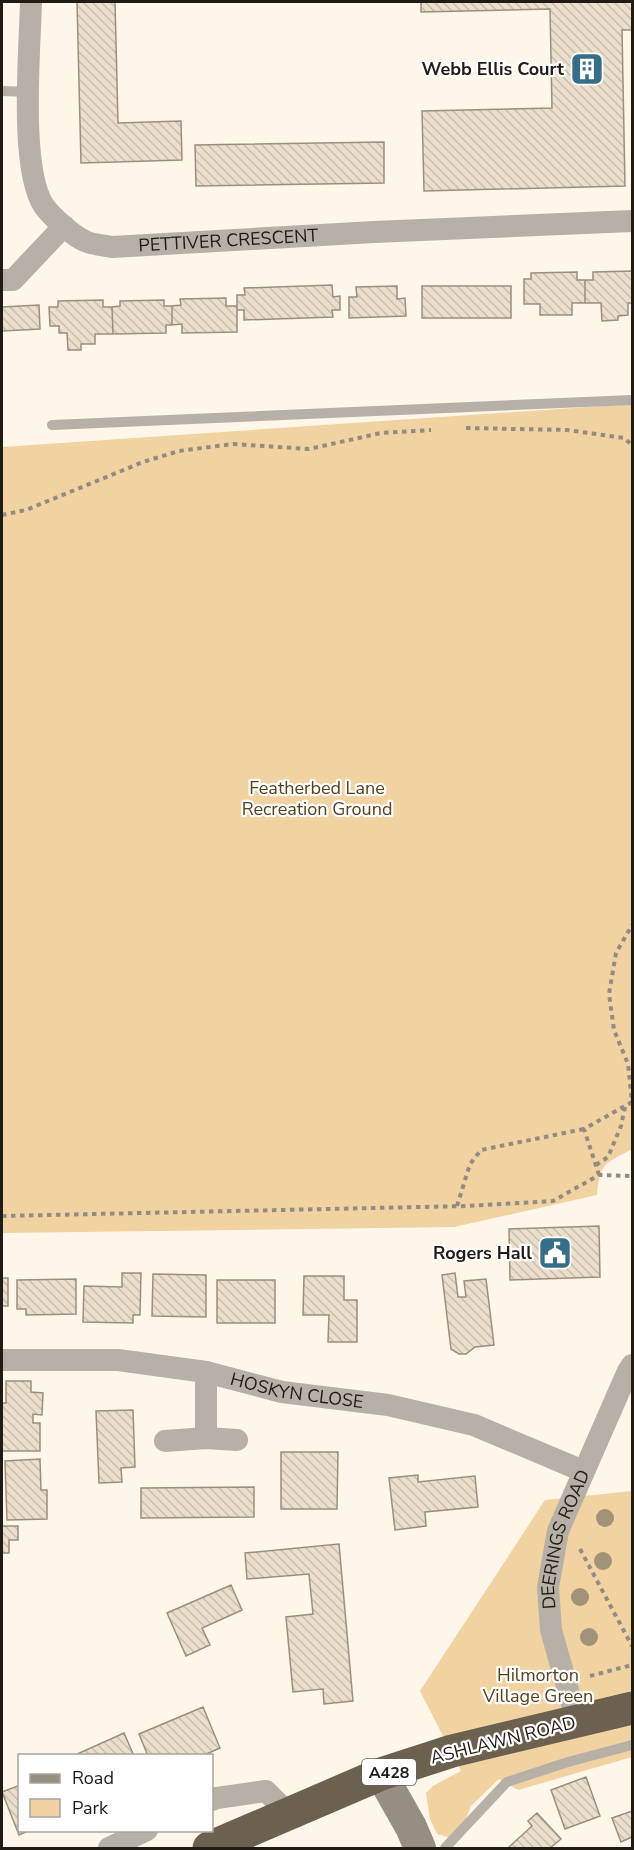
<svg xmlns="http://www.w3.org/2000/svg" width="634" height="1850" font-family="'Nunito Sans',sans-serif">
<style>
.green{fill:#f1d2a1}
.building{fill:url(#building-back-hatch);stroke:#9b8f7c;stroke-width:1.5}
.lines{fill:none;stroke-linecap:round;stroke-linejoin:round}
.path{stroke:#938c82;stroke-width:4;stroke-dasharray:4.5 4.5;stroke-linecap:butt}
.lane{stroke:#b6b0a7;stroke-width:10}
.street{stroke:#b6b0a7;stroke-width:22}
.secondary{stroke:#968e81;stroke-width:32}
.highway{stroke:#6c604f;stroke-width:33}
.tree{fill:#a29277}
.labels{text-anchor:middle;stroke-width:4.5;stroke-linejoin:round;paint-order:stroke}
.shield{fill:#fff;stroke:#635f5a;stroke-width:1.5}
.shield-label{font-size:16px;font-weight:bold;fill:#201b14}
.poi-label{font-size:18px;font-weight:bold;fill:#201b14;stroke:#fff;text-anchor:end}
.street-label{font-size:18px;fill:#201b14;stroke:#fff}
.park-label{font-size:18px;fill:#57411a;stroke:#fff}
</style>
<defs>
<pattern id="building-back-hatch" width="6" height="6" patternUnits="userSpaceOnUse" patternTransform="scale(1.5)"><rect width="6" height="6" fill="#ebdeca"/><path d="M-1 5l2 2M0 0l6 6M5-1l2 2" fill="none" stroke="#c9bead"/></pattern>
</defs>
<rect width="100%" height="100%" fill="#fef6e9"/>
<path class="green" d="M632 404V1149C605 1164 600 1162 597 1195L454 1227 2 1233V447Z
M632 1491V1757L518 1790 499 1779 471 1806 465 1821 450 1838 437 1834 430 1819 426 1793 433 1786 461 1771 420 1691 545 1500Z"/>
<path class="building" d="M77 2H115L118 123 181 121 182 160 81 163Z
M421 2H632V30H622L625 186 424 191 422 111 552 108 550 9 421 12Z
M384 142V183L196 186 195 145Z
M632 271V303H628V315L618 316V320L602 321 601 303H585V280H593V272Z
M577 272V280H585V303H572V315H540V304H524V279H531V273Z
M332 285 333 297 340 296V310H332L333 317 244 320V310H237V295H245L244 288Z
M397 286V299L405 298 406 316 349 318V297H357L356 287Z
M422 286H511V318H422Z
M226 298V306H237V332L182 333V324L172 325V306L181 305 180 299Z
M103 300V307H112L113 334H95V344H81V350H68L67 333H59V326H50L49 307H58V301Z
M164 300V306H172V325H166V333L113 334 112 307 120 306V301Z
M39 305 40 329 2 331V307Z
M599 1226 600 1277 510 1280 509 1229Z
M122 1273H141L140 1315H133V1323L83 1322 84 1286 122 1287Z
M455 1273 458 1297H466L464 1281 486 1279 494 1345 475 1347 466 1354H459L451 1349 442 1275Z
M153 1274 206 1275V1317L152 1316Z
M304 1276H344V1300H357V1342H328L329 1315H303Z
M2 1278H8V1306H2Z
M76 1279V1314L26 1315V1309H17V1280Z
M217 1280H275V1323H217Z
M6 1381H31V1392L43 1393 42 1415 33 1414V1423H40V1451H2V1403H6Z
M133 1410 135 1467 121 1468 122 1482 99 1483 96 1411Z
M281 1452H338L337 1509H281Z
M40 1459 41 1490H47V1519L7 1520 5 1461Z
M418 1475V1482L475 1476 478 1507 425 1512 426 1526 395 1530 389 1478Z
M254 1487V1517L141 1518V1488Z
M2 1526H18V1540H9V1553H2Z
M339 1544 353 1701 324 1704 323 1689 293 1692 286 1617 313 1614 309 1574 247 1579 245 1553Z
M231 1585 242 1610 202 1628 210 1645 186 1656 167 1613Z
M203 1707 220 1748 202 1756H148L139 1734Z
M124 1733 134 1756H75V1755Z
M586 1777 600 1816 565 1829 551 1790Z
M20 1785V1830H30L19 1835 2 1792Z
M632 1811V1837L621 1842 612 1818Z
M537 1813 561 1839 550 1848H511L509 1847 532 1826 528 1821Z"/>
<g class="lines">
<path class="path" d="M466 428 567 430 624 438 632 445
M2 515 26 510 143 462 179 451 233 444 309 449 381 433 431 430
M596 1165 608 1157 621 1126 625 1107
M599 1175 584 1129 632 1102 628 1064 614 1030 609 994 616 953 632 925
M457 1206 470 1164 481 1150 584 1129
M2 1216 467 1206 553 1201 599 1175 632 1176
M580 1549 632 1646
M590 1676 632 1665"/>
<path class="lane" d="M2 91 29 92
M52 425 632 400
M445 1848 507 1782 568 1762 632 1745"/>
<g class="street">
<path id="s1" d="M31 2C30 48 19 169 44 206 51 216 73 236 85 241 93 245 104 245 112 247L374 232 632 221"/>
<path d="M2 280H13L64 226"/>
<path id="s2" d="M2 1360H118L206 1372 282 1392 388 1405 474 1425 583 1471"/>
<path d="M206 1438V1372"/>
<path d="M165 1441 206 1438 237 1440"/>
<path id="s3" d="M577 1722 551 1630 548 1587 558 1531 628 1371 632 1365"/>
<path d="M212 1800 217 1798 266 1791 288 1813"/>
<path d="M109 1848 147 1830"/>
</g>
<path class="secondary" d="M381 1774 411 1827 420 1848"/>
<path class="highway" d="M209 1848 381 1774 452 1751 632 1708"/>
</g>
<g class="tree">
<circle cx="605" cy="1518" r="9"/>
<circle cx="603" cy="1561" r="9"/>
<circle cx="580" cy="1597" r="9"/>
<circle cx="589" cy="1637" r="9"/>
</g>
<defs>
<symbol id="building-square" viewBox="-11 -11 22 22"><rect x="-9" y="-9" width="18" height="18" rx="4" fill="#356e88" stroke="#fff"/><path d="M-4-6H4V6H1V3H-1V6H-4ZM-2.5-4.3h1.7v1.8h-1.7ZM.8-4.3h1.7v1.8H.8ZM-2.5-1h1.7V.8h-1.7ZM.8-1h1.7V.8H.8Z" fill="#fff"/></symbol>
<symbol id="civic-square" viewBox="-11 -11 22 22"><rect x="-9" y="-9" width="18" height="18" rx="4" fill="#356e88" stroke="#fff"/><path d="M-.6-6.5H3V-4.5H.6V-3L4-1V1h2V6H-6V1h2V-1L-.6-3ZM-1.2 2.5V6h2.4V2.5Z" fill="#fff"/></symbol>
</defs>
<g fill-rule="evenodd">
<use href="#building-square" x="568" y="50" width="38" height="38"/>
<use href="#civic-square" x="536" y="1234" width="38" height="38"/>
</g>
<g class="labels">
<rect class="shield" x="362" y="1759" width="54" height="26" rx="4.5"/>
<g class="shield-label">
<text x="389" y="1778">A428</text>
</g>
<g class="poi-label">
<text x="564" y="75">Webb Ellis Court</text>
<text x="532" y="1259">Rogers Hall</text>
</g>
<g class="street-label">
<text dy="6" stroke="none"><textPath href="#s1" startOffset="405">PETTIVER CRESCENT</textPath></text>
<text dy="6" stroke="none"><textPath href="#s2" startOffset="298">HOSKYN CLOSE</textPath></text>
<text dy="6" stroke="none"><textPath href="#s3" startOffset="189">DEERINGS ROAD</textPath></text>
<text transform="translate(503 1740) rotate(-14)" y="6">ASHLAWN ROAD</text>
</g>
<g class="park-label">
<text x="317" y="794">Featherbed Lane<tspan x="317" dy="21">Recreation Ground</tspan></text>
<text x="538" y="1681">Hilmorton<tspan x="538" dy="21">Village Green</tspan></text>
</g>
</g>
<rect width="634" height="1850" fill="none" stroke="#201b14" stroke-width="6"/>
<rect x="18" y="1754" width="195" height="78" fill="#ffffff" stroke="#a6a4a1" stroke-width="1.5"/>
<rect x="30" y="1774" width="30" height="9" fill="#968e81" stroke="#a6a4a1" stroke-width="1.5"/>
<text x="72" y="1784" font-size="18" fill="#201b14">Road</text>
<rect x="30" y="1799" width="30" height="18" fill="#f1d2a1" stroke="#a6a4a1" stroke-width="1.5"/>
<text x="72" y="1814" font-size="18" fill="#201b14">Park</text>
</svg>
